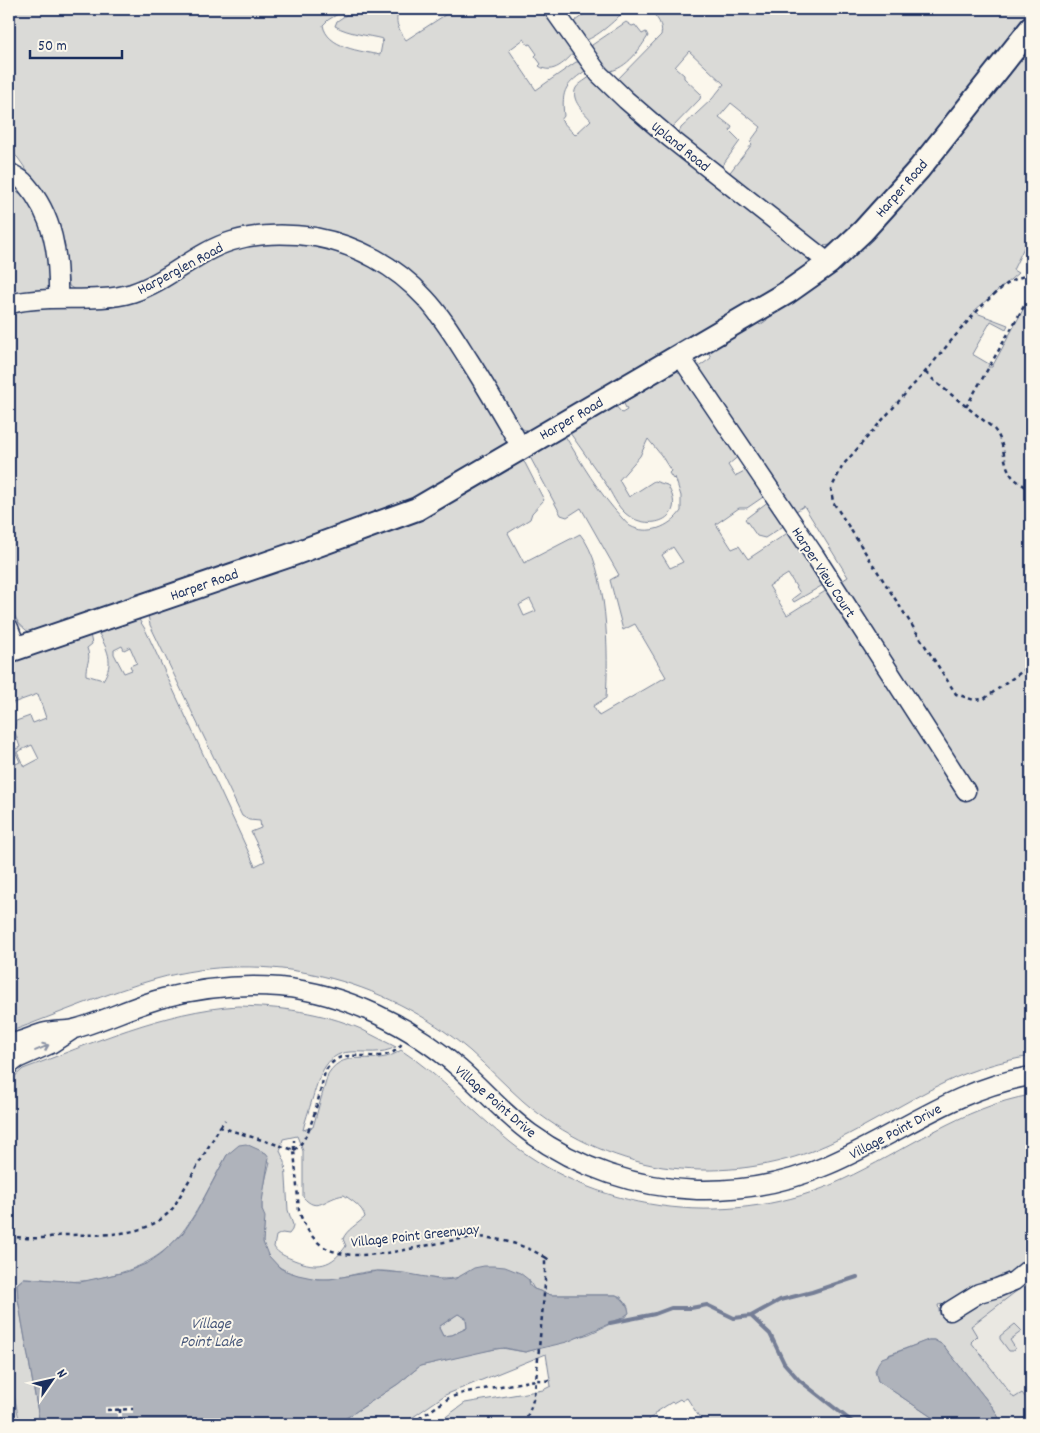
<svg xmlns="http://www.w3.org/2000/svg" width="1040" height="1433" font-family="Dekko,sans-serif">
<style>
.built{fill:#eae8e2}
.green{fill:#dadad7;stroke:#7a849a;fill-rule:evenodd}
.water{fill:#afb3bb;stroke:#747e96;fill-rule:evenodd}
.pier{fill:#fbf7ec}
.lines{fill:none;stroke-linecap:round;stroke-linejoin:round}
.stream{stroke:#747e96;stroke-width:4}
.minor-casing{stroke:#1b2f5e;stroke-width:21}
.major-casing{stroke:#1b2f5e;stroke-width:26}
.path{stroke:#1b2f5e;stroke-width:2.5;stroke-dasharray:4 4;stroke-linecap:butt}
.minor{stroke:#fbf7ec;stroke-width:18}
.major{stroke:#fbf7ec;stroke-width:22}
.oneway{stroke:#8b93a5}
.labels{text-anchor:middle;stroke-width:4;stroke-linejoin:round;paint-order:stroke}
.street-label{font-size:15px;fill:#1b2f5e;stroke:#fbf7ec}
.water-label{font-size:16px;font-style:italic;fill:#47577a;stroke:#fbf7ec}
</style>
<rect width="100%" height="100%" fill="#fbf7ec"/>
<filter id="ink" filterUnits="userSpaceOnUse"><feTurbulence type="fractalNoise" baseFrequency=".02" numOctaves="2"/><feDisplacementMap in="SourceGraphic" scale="10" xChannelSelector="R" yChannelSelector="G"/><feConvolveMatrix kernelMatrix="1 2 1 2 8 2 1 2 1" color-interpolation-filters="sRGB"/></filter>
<g filter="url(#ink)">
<path class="built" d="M1031 1273V1424L955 1330Z"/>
<path class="green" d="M9 9H346L328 20 323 25C327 48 361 51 380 55L383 39C367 35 349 34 335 26L337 21 355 9H400C393 21 399 30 406 40L445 15 442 9H546L575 51C567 61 552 76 539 66L541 64 535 56 537 54 530 44 528 45 524 39 509 50 536 90 576 62H583L588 69C566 84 561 89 564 116L561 120 575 135 591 120C584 112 570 100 576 88 579 83 588 79 592 75L812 260V267L541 429 525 430 519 427 450 317 319 230 188 257 130 286 102 291 75 290 69 286 61 234 50 204 18 158 9 149Z
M591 9H622L624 11C616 20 595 39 583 41L573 24 575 21Z
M650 9H1031V18L899 182 835 248 832 245 821 246 727 176 752 144 750 142 761 127 731 103 719 117 732 127 730 131 740 141 719 170 677 137 681 128 712 99 724 84 689 51 675 67 684 75V78L701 94 700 99 670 130 613 84 661 35C664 25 656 17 650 9Z
M626 22 632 26 635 25 642 34 646 32 648 36C638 52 625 71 604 72L591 52 592 45Z
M1031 40V233L1013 270 1018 273 974 311 979 314 1008 325 1006 329 991 321 972 354 989 364 988 367H992L1031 295V1056C1002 1061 973 1069 946 1082 901 1103 858 1133 812 1151 765 1169 713 1174 663 1167 612 1159 562 1135 523 1101 505 1085 488 1067 470 1051 384 978 266 948 156 979 106 993 58 1014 9 1032V762L11 766 20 762 15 751 9 754V745L16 749 20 747 14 730 16 721 30 716 33 723 46 718 38 694 10 704 9 711V659L90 634 92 644 87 648C92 661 85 664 86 675L103 680C115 662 107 649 98 632L138 618 145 629 255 866 265 861 251 832 261 828 260 821 249 820 242 816 150 625 148 615 518 457 525 463 544 500 532 513 530 519 508 533 524 563 580 534C608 567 609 656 606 698L593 706 599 716 666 677 635 624 623 630 610 580 619 575 581 508 567 517 561 515 530 457V450L564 434C581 463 599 493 622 518 624 520 627 524 630 526 648 536 670 527 681 511V496L675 477 673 479 669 473 671 471 661 455 648 439 640 456 619 480 629 497 654 481 667 485C690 520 647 533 625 513 617 506 612 494 606 484 594 467 582 450 570 433L569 429 612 402 622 413 627 410 621 398 674 367 681 370 686 376 711 358 707 348 755 320 760 325 767 320 766 314 805 294 810 291 809 289 846 258 851 259 857 252 856 248ZM748 448 793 513 804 506 848 577 787 615 769 586 788 574 800 593 792 599 794 602 823 585 789 532 748 559 739 546 732 549 716 524 739 508H747L766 495 748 469 735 476 728 465ZM673 547 683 562 670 568 662 555ZM530 599 536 611 524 616 519 605ZM122 646 124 650 130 647 137 663 130 666 132 670 124 673 114 654V650ZM32 745 39 759 24 767 17 752Z
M12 191 24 194 30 203 49 243 51 285 48 290 9 299V192Z
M309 241 369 260 430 308 506 435V442L503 449 397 510 32 634C17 625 14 617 9 600V315L36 308 133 301 160 291 211 258 243 245Z
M773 498 785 525 765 538 757 536 745 519Z
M238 1006C280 1007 322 1012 361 1029 372 1035 384 1041 396 1047 380 1055 367 1051 350 1052 324 1053 318 1081 312 1100 309 1110 305 1121 303 1130L313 1127 328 1074C346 1045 376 1069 401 1050 441 1076 473 1112 510 1142 602 1216 737 1229 842 1180 903 1152 964 1106 1031 1095V1263L1014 1276 949 1303 938 1305 940 1315 946 1316 952 1320 1031 1272V1280L971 1326 977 1336 971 1342 1014 1398 1022 1393 1029 1402 1031 1400V1424H1001L1000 1420 994 1409 943 1345 934 1340H929L888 1355 875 1370 878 1381 942 1424H702L703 1423 687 1398 682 1401 680 1399 673 1403 672 1402 655 1413V1415L649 1419 650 1422 646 1424H436L465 1403 543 1390 551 1386 546 1354 445 1395 403 1424H337L398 1384 420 1366 478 1352 502 1348 525 1352 589 1334 627 1316 628 1307 621 1297 616 1295H551L534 1289 530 1282 464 1275C441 1286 404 1270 378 1271 361 1271 345 1278 329 1279 304 1280 271 1272 263 1245 262 1238 264 1232 264 1226 264 1221 262 1216 262 1211 261 1195 266 1177 270 1162L227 1155C193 1214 183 1259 108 1276 99 1278 91 1281 82 1281 63 1283 43 1278 24 1278L17 1284 18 1299 40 1424H20L9 1372V1087L12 1079 23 1069C93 1043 163 1011 238 1006ZM297 1136 303 1151V1197C318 1214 324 1198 344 1195 351 1200 363 1207 365 1217 358 1224 346 1230 343 1239L346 1246C331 1267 318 1269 294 1260 287 1257 278 1254 274 1247L276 1236 282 1233 289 1234 292 1230 293 1225 288 1210 285 1162 280 1151 283 1139Z
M458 1314 466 1318 467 1328 452 1335 443 1336 439 1328 440 1326Z
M1015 1324 1022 1331 1010 1340 1015 1348 1013 1351H1009L1000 1339V1336Z"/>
<path class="water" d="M246 1144 266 1153 269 1157 262 1202V1210L265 1217 263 1242 268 1255 280 1268 286 1271 298 1275 317 1279H330L377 1271 404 1273 442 1280 455 1279 474 1268 484 1266H494L505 1267 520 1273 529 1280 530 1286 534 1289 551 1295H616C624 1299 628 1305 629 1313L620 1319 567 1342 525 1352 505 1348 495 1349 420 1366 398 1384 337 1424H40L18 1299 17 1284 24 1278 80 1282 126 1272 148 1263 162 1253 183 1233 196 1213 227 1155 239 1145ZM458 1314 466 1318 467 1328 452 1335 443 1336 439 1328 440 1326Z
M928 1340H934L943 1345 994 1409 1000 1420 1001 1424H942L878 1381C875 1371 875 1366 882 1358Z"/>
<path class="pier" d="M133 1406V1413H122V1424H117V1413H105V1407Z"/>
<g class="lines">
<path class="stream" d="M751 1316 770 1334 784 1363 799 1380 855 1424
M610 1323 655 1314 671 1308H691L707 1305 734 1318 751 1316 780 1300 812 1292 857 1277"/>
<defs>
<path id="minor" d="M553 9 599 74 626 100 670 138 829 263
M9 172C14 175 21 178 25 183 54 216 59 255 58 298
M9 305C17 301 25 301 35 300 66 297 102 302 132 293 169 281 195 252 232 241 259 233 287 233 315 237 357 245 396 266 425 298 442 316 455 338 469 360 487 388 504 418 521 447
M680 356 815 556 966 791
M9 628 17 649
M9 1043C22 1042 33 1035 46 1032 55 1030 65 1031 74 1029 104 1021 133 1006 163 998 200 988 242 984 280 987 345 993 412 1026 460 1069 484 1090 504 1114 530 1133 578 1168 638 1188 697 1190 741 1191 787 1183 828 1165 898 1135 954 1089 1031 1076
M9 1065 17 1059 51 1044 71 1031
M950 1311 979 1293 997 1288 1014 1281 1031 1267"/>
<path id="major" d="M9 651 288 556 417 509 788 292 829 263 863 231 919 169 1031 28"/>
</defs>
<use href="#minor" class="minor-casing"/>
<use href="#major" class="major-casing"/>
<path class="path" d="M1031 276C998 271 937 363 913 385L843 465 831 489 833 502 956 694 974 700 984 699 1031 665
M926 373 938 384 993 428C1007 444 1001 461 1012 476 1017 482 1025 486 1031 490
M966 407 1031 294
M220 1127 225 1120
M294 1150C311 1141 320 1091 325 1072 328 1066 333 1061 339 1058 358 1051 390 1065 402 1043
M294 1150V1140
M9 1237C19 1237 30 1239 40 1238 49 1238 58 1235 67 1235 103 1234 147 1239 173 1208L220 1127 294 1150 299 1211C304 1226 313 1242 328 1249 364 1267 438 1239 479 1237 503 1239 524 1245 545 1257V1284L536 1380 466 1392 449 1398 411 1424
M545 1257 551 1261
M120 1409V1424
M107 1410 133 1409
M522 1424C532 1411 534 1397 536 1380L551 1381"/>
<use href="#minor" class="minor"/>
<use href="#major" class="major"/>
</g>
<defs><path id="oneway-shaft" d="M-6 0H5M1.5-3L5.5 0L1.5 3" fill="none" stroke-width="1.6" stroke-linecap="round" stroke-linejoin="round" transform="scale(1.25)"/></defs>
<use class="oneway" href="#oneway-shaft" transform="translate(42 1048) rotate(-23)"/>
</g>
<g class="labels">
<g class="street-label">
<text transform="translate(681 146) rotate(39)" y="5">Upland Road</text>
<text transform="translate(901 188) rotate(-49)" y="5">Harper Road</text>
<text transform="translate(180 268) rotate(-28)" y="5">Harperglen Road</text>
<text transform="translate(571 418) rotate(-30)" y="5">Harper Road</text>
<text transform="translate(824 572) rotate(57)" y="5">Harper View Court</text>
<text transform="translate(204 584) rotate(-19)" y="5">Harper Road</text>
<text transform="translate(496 1101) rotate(41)" y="5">Village Point Drive</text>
<text transform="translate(895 1131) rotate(-28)" y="5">Village Point Drive</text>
<text transform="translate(415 1235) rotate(-6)" y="5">Village Point Greenway</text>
</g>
<g class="water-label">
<text x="211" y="1328">Village<tspan x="211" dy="18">Point Lake</tspan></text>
</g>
</g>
<rect width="1040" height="1433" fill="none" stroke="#fbf7ec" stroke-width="30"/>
<rect x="15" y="15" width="1010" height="1403" fill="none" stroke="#1b2f5e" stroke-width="2" filter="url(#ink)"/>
<g transform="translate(52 1380) rotate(56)" stroke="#fbf7ec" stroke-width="4" paint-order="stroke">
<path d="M0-4L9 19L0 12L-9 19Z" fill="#1b2f5e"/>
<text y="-8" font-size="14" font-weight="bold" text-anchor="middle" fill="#1b2f5e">N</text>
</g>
<path d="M30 50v8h92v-8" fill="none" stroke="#1b2f5e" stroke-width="2.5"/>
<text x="38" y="50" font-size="15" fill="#1b2f5e" stroke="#fbf7ec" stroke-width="4" paint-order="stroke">50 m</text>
</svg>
